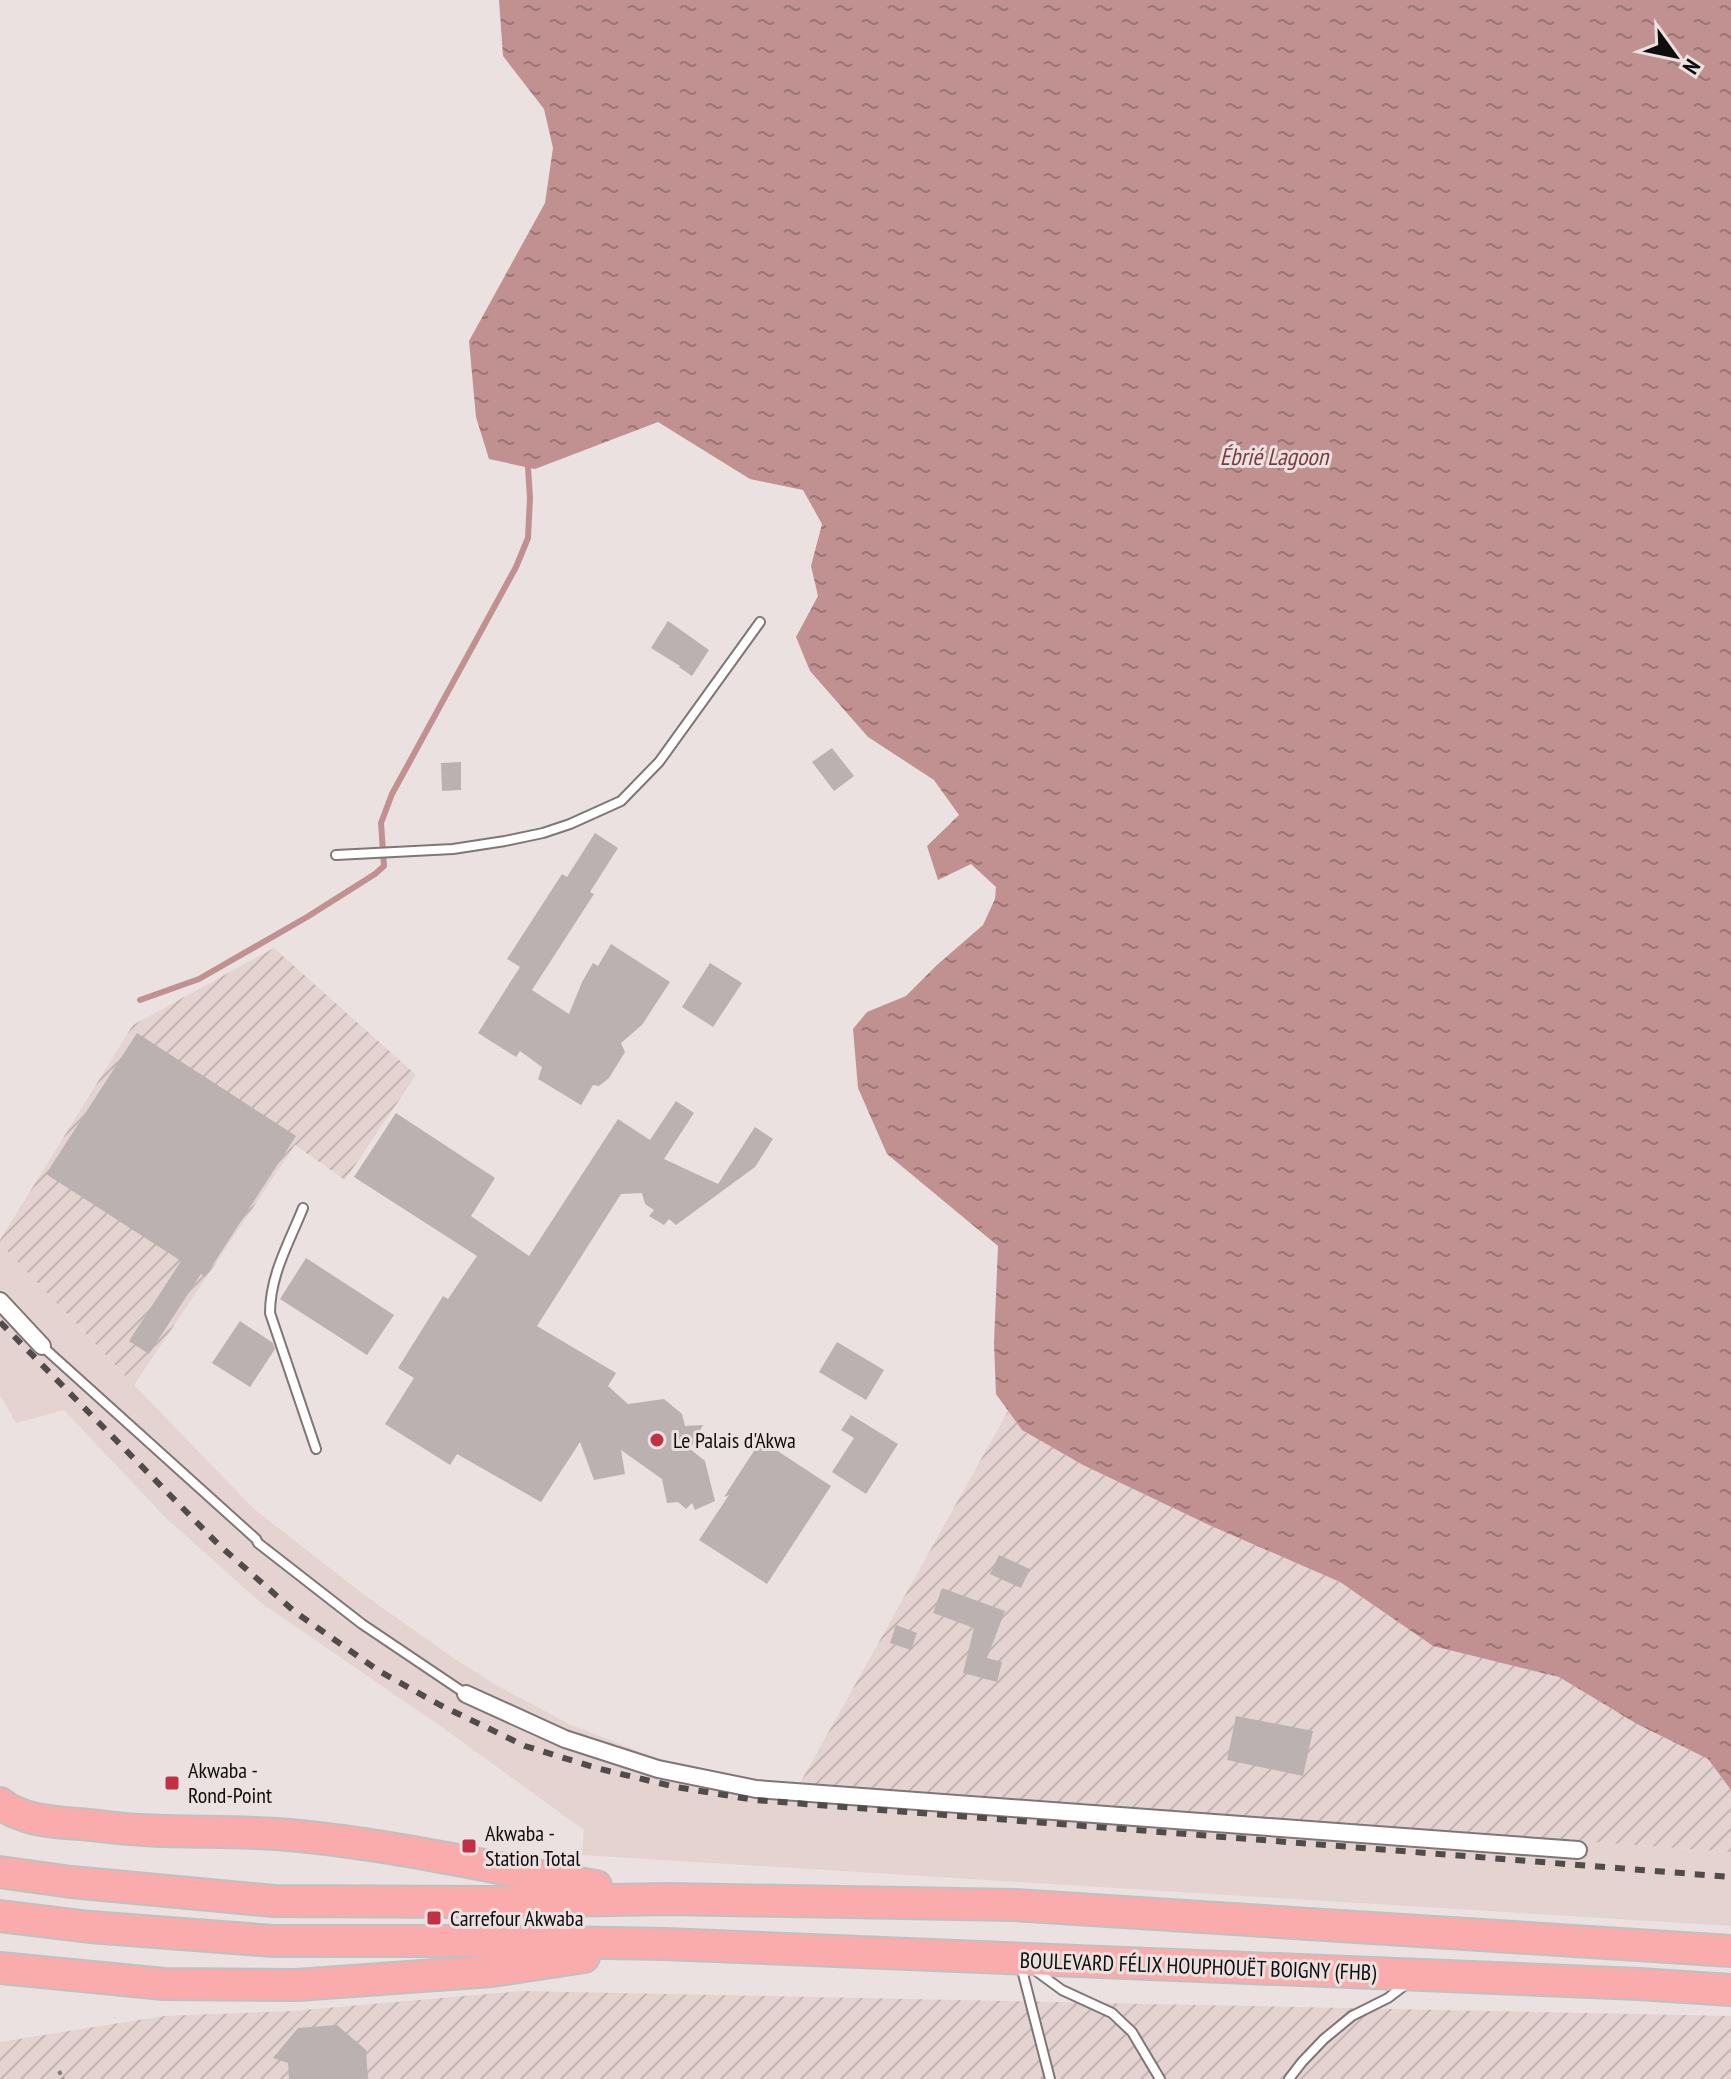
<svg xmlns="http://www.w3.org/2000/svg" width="1731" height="2079" font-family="'PT Sans Narrow',sans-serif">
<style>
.built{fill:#e5d3d2}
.industrial{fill:url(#industrial-furrows)}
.water{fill:url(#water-ripples)}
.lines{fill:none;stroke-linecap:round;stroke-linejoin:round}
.stream{stroke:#c19090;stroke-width:6}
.building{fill:#bbb1b1}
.lane-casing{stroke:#7f7776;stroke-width:12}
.street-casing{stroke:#7f7776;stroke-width:20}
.highway-casing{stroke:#c1c0c0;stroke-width:34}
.path{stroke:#827c7c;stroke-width:4;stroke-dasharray:4 4;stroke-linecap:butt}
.lane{stroke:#fff;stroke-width:8}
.street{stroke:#fff;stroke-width:16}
.highway{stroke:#faabab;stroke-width:30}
.rail{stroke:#504c4b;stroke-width:6;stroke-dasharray:10 10;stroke-linecap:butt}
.poi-dot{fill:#c13043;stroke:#eae1e0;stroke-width:3}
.labels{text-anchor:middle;stroke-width:6;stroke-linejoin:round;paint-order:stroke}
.poi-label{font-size:22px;fill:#100d0d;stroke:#eae1e0;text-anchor:start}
.street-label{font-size:22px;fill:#100d0d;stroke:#eae1e0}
.water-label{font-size:24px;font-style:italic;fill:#7c3c3e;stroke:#eae1e0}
</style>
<defs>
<pattern id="industrial-furrows" width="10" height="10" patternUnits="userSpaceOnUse" patternTransform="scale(2)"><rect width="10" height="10" fill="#e5d3d2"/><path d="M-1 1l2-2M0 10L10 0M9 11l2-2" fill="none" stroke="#c3b4b3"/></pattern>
<pattern id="water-ripples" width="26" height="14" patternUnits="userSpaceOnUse" patternTransform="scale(2)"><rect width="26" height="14" fill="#c19090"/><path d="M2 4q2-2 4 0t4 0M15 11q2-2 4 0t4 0" fill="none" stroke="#9b7474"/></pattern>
</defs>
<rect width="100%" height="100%" fill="#eae1e0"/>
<path class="built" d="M0 1243 107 1357 254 1509 367 1597 452 1657 496 1685 569 1724 656 1758 756 1779 799 1785 1731 1852V1926L582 1855 584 1830 446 1730 260 1602 165 1517 64 1410 16 1423 0 1395Z"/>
<path class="industrial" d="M274 948 416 1075 345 1180 295 1145 134 1385 0 1243V1240L133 1025Z
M1008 1411 1022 1430 1083 1465 1209 1525 1340 1582 1433 1646 1559 1677 1637 1724 1708 1759 1731 1790V1852L799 1785Z
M521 1991 1731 2016V2079H0V2042L164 2016 293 2011Z"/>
<path class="water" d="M499 0H1731V1790L1708 1759 1637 1724 1559 1677 1433 1646 1340 1582 1209 1525 1083 1465 1022 1430 996 1394 994 1343 998 1246 887 1154 858 1088 853 1029 867 1012 906 996 937 965 983 925 995 899 996 887 971 864 938 880 927 846 959 815 934 780 868 737 810 671 796 637 818 596 811 566 822 524 803 490 750 479 658 422 535 469 489 459 476 417 469 341 545 203 553 148 544 109 503 56Z"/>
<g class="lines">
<path class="stream" d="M140 1000 199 979 307 917 375 874 384 866 381 823 392 794 516 567 528 538 530 498 528 467 530 463"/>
</g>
<path class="building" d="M668 621 709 650 692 676 679 667 680 666 651 648Z
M832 748 854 776 834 791 812 762Z
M461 762V790L442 791 441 763Z
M595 833 618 848 590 892 594 894 532 990 569 1014 582 982 593 963 598 966 611 944 670 982 642 1025 621 1043 625 1052 609 1078 599 1086 593 1085 581 1105 538 1079 542 1067 520 1051 516 1057 478 1033 520 967 507 959 562 874 567 877Z
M710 963 742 983 713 1027 682 1007Z
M137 1033 296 1136 205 1277 201 1274 149 1354 129 1341 181 1261 46 1174Z
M676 1101 694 1113 664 1159 718 1184 755 1127 773 1139 755 1167 676 1225 669 1219 664 1225 649 1216 654 1210 645 1204 642 1193 621 1194 537 1326 616 1373 608 1386 628 1404 664 1399 682 1414 685 1426 703 1425 690 1449 705 1461 715 1501 695 1510 692 1503 686 1509 678 1502 667 1503 662 1479 621 1450 625 1474 594 1480 580 1442 541 1502 457 1454 450 1465 385 1424 414 1378 398 1368 443 1296 448 1299 477 1256 354 1177 396 1113 495 1178 471 1216 529 1256 618 1119 650 1140Z
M306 1258 394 1315 367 1355 280 1299Z
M240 1321 273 1343 275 1349 250 1387 212 1363Z
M837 1342 884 1370 866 1400 819 1372Z
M851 1415 898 1444 866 1494 832 1472 854 1438 841 1430Z
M761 1440 831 1486 767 1584 699 1540 729 1495 724 1497Z
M999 1555 1030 1569 1021 1588 990 1574Z
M942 1588 1005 1611 987 1658 1002 1662 997 1682 963 1673 974 1628 933 1613Z
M896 1625 917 1633 911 1650 890 1643Z
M1236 1716 1313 1731 1303 1776 1227 1760Z
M337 2025 366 2050 368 2079H289L288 2063 273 2058 298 2028Z"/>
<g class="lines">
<defs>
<path id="lane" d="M336 855 453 849 505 841 543 833 570 824 621 801 659 762 760 622
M303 1208C289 1243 270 1275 270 1313L316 1449
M42 1346 256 1539 258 1543 362 1624 466 1694
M1021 1966 1050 2079
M1032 1968 1062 1990 1112 2013 1132 2032 1160 2079
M1289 2079 1302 2062 1324 2039 1352 2016 1388 1998 1405 1985"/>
<path id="street" d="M0 1301 42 1346
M466 1694 565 1739 658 1769 756 1789 1578 1850"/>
<path id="highway" d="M0 1803C25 1824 68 1822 99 1826 158 1834 217 1830 276 1834 383 1842 491 1868 596 1886
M0 1872 71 1882 274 1901 492 1902 669 1899 1014 1905 1731 1951
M0 1916 90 1927 274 1941H493L665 1944 1639 1984 1731 1990
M0 1968 164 1984 297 1985 492 1971 584 1957"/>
</defs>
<use href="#lane" class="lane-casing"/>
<use href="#street" class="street-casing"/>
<use href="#highway" class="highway-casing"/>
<path class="path" d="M59 2071 63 2079"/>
<use href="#lane" class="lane"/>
<use href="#street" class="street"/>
<use href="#highway" class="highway"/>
<path class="rail" d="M0 1322 219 1545 295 1612 379 1671 440 1705 525 1746 600 1769 676 1787 755 1800 1731 1877"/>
</g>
<g class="poi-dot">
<circle cx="657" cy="1440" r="8"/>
<rect x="164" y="1775" width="16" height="16" rx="4"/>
<rect x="461" y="1838" width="16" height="16" rx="4"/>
<rect x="426" y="1910" width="16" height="16" rx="4"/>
</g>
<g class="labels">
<g class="poi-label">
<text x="673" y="1448">Le Palais d'Akwa</text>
<text x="188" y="1778">Akwaba -<tspan x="188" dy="25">Rond-Point</tspan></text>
<text x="485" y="1841">Akwaba -<tspan x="485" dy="25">Station Total</tspan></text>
<text x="450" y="1926">Carrefour Akwaba</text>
</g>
<g class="street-label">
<text transform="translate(1198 1966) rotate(2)" y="8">BOULEVARD FÉLIX HOUPHOUËT BOIGNY (FHB)</text>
</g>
<g class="water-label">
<text x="1274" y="465">Ébrié Lagoon</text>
</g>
</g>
<g transform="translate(1675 56) rotate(123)" stroke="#eae1e0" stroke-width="6" paint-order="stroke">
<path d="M0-6L14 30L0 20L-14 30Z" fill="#100d0d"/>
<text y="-12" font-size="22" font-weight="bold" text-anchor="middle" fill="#100d0d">N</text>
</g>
</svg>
